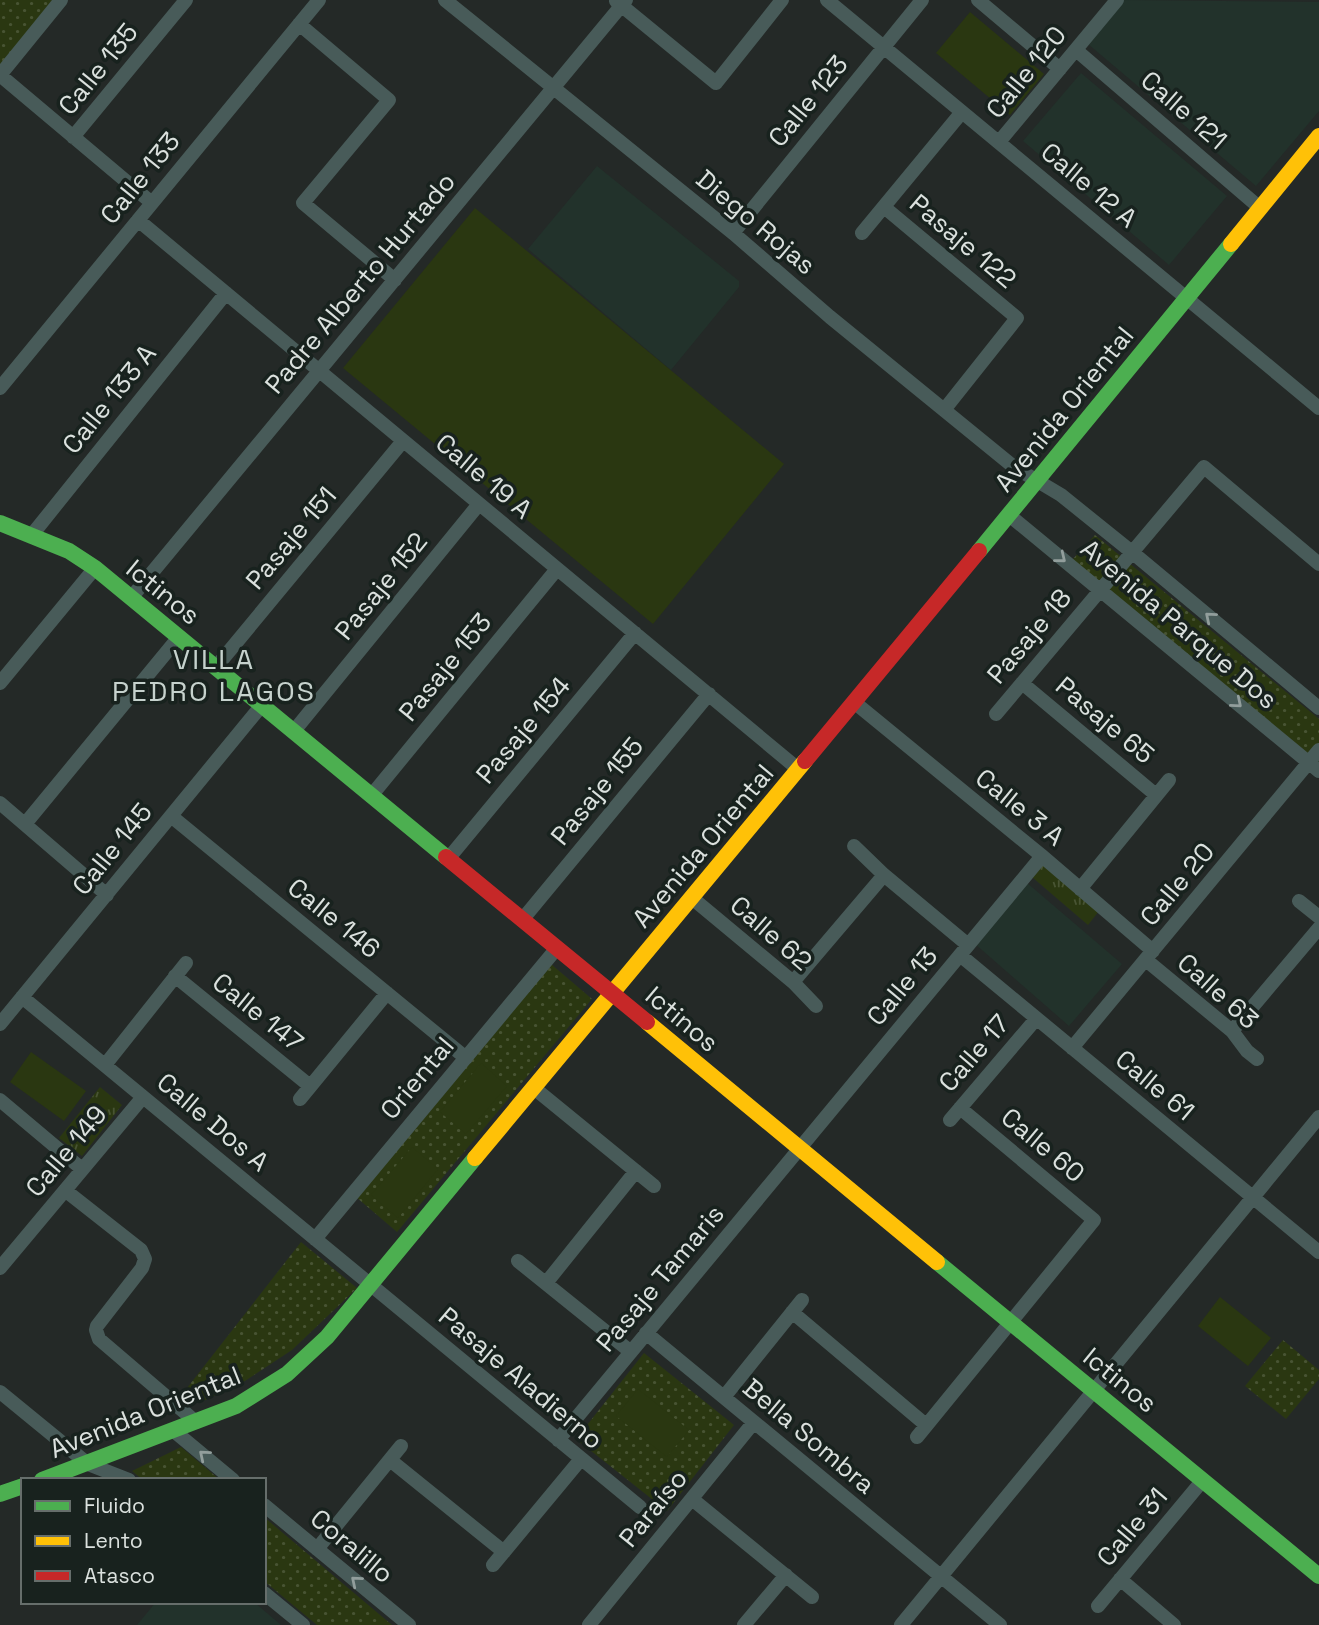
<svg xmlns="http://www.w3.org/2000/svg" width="1319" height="1625" font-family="'Space Grotesk',sans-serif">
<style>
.built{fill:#22322b}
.grass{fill:url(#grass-tufts)}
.park{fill:url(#park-dots)}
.garden{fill:#2a3711}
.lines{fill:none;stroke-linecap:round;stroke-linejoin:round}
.street{stroke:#485b59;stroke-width:14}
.fast{stroke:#4caf50;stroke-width:16}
.slow{stroke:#ffc107;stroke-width:16}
.jam{stroke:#c62828;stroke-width:16}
.oneway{stroke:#929e9c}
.labels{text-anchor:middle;stroke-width:7;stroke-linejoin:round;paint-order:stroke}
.street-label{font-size:26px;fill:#dbe1de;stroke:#18221e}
.neighbourhood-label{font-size:28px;letter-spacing:2px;fill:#c6d2cd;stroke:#18221e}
</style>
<defs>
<pattern id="grass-tufts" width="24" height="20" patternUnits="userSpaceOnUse" patternTransform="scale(1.75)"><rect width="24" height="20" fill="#2a3711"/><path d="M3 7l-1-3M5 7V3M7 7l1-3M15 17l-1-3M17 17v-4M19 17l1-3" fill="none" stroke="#485433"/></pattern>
<pattern id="park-dots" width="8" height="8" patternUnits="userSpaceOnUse" patternTransform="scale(1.75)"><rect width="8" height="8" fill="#2a3711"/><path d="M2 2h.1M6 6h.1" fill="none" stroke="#485433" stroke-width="1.8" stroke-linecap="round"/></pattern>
</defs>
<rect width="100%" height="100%" fill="#242927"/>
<path class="built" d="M1124 0 1319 2V111L1256 186 1088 44Z
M1081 73 1227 196 1169 265 1023 141Z
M597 166 739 281V287L671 370 528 249Z
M1026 882 1122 964 1069 1026 974 943Z
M156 1602H254L281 1625H137Z"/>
<path class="grass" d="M1043 864 1099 911 1088 925 1032 877Z
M100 1087 122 1105 82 1156 59 1138Z"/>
<path class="park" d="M0 0H56L0 68Z
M1095 535 1319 719V763L1072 560Z
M551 964 592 999 397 1232 356 1197Z
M301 1242 357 1288 292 1350 245 1381 203 1401 187 1388Z
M1283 1340 1319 1370V1379L1286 1419 1245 1386Z
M644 1353 734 1425 667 1511 576 1439Z
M181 1447 220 1480H143L132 1471Z
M264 1517 392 1625H317L264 1581Z"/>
<path class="garden" d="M970 12 1044 74 1010 115 936 53Z
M475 208 784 464 653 624 343 368Z
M31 1052 86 1091 64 1121 10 1082Z
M481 1063 507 1086 466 1134 440 1112Z
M412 1147 438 1169 398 1218 371 1195Z
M1220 1297 1271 1338 1248 1366 1198 1326Z
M638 1389 689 1430 667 1457 616 1416Z"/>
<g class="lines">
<path class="street" d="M445 0 733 233 830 317 1014 467 1061 495 1133 553 1319 708
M827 0 1319 408
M978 0 1060 69
M616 1 716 83 782 0
M299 24 389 100 303 203 395 280
M1076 50 1260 208
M0 75 152 203
M0 75 61 0
M73 137 186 0
M999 142 1117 0
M884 207 1017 318 944 410
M138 220 798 769
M733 233 922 0
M862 233 962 112
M0 388 319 0
M1009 515 1319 771
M31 536 226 293
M131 598 626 0
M216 667 403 441
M0 683 95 568
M1022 683 1156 795
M854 702 1042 856 1153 951
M996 714 1204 467 1319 564
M294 731 479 504
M371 796 557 569
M0 803 107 895
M171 816 466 1058
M25 824 179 637
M854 846 884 875 968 945
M448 859 635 633
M1080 889 1169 780
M692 898 793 982 816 1006
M1299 901 1319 917
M522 920 709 694
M960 955 1319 1252
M1146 960 1232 1031 1247 1051 1257 1059
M175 976 310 1086
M793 982 884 875
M22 997 640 1507
M0 1024 262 705
M1232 1031 1319 928
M1072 1048 1319 750
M105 1065 186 963
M534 1088 654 1186
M300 1099 387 993
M0 1100 82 1169
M950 1120 1036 1019
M66 1191 141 1250 145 1259 142 1268 97 1326 96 1330 99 1339 196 1422
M315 1239 557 948
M518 1261 631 1352
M0 1268 143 1097
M546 1283 636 1171
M792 1312 926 1425
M646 1333 1000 1625
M0 1392 88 1464 129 1480
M724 1397 802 1300
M174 1431 233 1480
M917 1437 1094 1220 960 1108
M558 1440 1042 856
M390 1460 504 1552
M692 1499 812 1597
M264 1505 409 1625
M317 1549 401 1446
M493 1565 581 1459
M1120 1579 1174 1625
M264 1593 303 1625
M1098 1606 1203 1480
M589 1625 754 1422
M744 1625 786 1575
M901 1625 1319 1117"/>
<path class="fast" d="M0 523 69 551 95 568 446 857
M979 551 1231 244
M937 1262 1319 1576
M42 1480 236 1406 287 1374 327 1337 475 1158
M0 1494 23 1486"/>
<path class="slow" d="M1231 244 1319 136
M647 1022 937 1262
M475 1158 805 761"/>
<path class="jam" d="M805 761 979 551
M446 857 647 1022"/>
</g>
<defs><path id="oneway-chevron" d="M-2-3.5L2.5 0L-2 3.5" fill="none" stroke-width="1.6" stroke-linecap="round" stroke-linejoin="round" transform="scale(1.75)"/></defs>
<g class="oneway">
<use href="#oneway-chevron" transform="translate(1061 558) rotate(39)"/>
<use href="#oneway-chevron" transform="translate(1210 617) rotate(-140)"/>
<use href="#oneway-chevron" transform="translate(1237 703) rotate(40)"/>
<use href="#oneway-chevron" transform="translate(204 1455) rotate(-140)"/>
<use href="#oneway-chevron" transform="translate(356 1581) rotate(-140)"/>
</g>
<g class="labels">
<g class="street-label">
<text transform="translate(98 69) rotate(-51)" y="9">Calle 135</text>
<text transform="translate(1026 72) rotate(-51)" y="9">Calle 120</text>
<text transform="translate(808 101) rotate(-51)" y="9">Calle 123</text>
<text transform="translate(1184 110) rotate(41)" y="9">Calle 121</text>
<text transform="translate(140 178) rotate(-51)" y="9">Calle 133</text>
<text transform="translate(1089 185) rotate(40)" y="9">Calle 12 A</text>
<text transform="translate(756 222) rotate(40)" y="9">Diego Rojas</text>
<text transform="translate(963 241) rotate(40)" y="9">Pasaje 122</text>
<text transform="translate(360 283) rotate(-50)" y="9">Padre Alberto Hurtado</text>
<text transform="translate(109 399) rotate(-51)" y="9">Calle 133 A</text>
<text transform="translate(1064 409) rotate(-51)" y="9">Avenida Oriental</text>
<text transform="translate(484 476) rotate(40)" y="9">Calle 19 A</text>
<text transform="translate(291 538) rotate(-50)" y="9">Pasaje 151</text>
<text transform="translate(381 586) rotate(-51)" y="9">Pasaje 152</text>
<text transform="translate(163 592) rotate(39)" y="9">Ictinos</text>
<text transform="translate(1179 624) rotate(40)" y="9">Avenida Parque Dos</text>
<text transform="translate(1029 636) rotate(-50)" y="9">Pasaje 18</text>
<text transform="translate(445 667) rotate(-51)" y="9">Pasaje 153</text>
<text transform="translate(1105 720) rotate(40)" y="9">Pasaje 65</text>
<text transform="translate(523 730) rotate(-50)" y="9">Pasaje 154</text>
<text transform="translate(597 791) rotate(-51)" y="9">Pasaje 155</text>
<text transform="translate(1020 807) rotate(39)" y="9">Calle 3 A</text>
<text transform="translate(703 846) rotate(-50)" y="9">Avenida Oriental</text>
<text transform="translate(112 849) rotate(-51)" y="9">Calle 145</text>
<text transform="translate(1177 884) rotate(-50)" y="9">Calle 20</text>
<text transform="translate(334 918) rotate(39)" y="9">Calle 146</text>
<text transform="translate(771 933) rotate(41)" y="9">Calle 62</text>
<text transform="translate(902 986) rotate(-50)" y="9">Calle 13</text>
<text transform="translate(1218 991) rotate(42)" y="9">Calle 63</text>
<text transform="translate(258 1012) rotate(39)" y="9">Calle 147</text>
<text transform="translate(682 1019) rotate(40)" y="9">Ictinos</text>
<text transform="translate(974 1053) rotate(-49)" y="9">Calle 17</text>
<text transform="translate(417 1078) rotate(-50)" y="9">Oriental</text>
<text transform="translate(1155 1085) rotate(40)" y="9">Calle 61</text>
<text transform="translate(213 1122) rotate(40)" y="9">Calle Dos A</text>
<text transform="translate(1043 1145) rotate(40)" y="9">Calle 60</text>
<text transform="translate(66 1151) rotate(-50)" y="9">Calle 149</text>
<text transform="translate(660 1278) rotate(-50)" y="9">Pasaje Tamaris</text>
<text transform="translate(521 1378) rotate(40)" y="9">Pasaje Aladierno</text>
<text transform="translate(1120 1380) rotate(39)" y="9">Ictinos</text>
<text transform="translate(145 1412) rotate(-22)" y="9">Avenida Oriental</text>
<text transform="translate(809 1436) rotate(40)" y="9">Bella Sombra</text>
<text transform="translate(653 1508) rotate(-51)" y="9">Paraíso</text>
<text transform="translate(1132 1527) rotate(-50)" y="9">Calle 31</text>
<text transform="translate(352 1546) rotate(40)" y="9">Coralillo</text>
</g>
<g class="neighbourhood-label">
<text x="214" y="669">VILLA<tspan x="214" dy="32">PEDRO LAGOS</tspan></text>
</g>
</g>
<rect x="21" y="1478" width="245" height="126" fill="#18221e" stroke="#666e6b" stroke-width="2"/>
<rect x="35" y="1501" width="35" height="10" fill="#4caf50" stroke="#666e6b" stroke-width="2"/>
<text x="84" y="1513" font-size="21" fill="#dbe1de">Fluido</text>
<rect x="35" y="1536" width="35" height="10" fill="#ffc107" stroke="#666e6b" stroke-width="2"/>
<text x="84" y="1548" font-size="21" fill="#dbe1de">Lento</text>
<rect x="35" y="1571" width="35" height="10" fill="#c62828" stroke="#666e6b" stroke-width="2"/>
<text x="84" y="1583" font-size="21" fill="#dbe1de">Atasco</text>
</svg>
